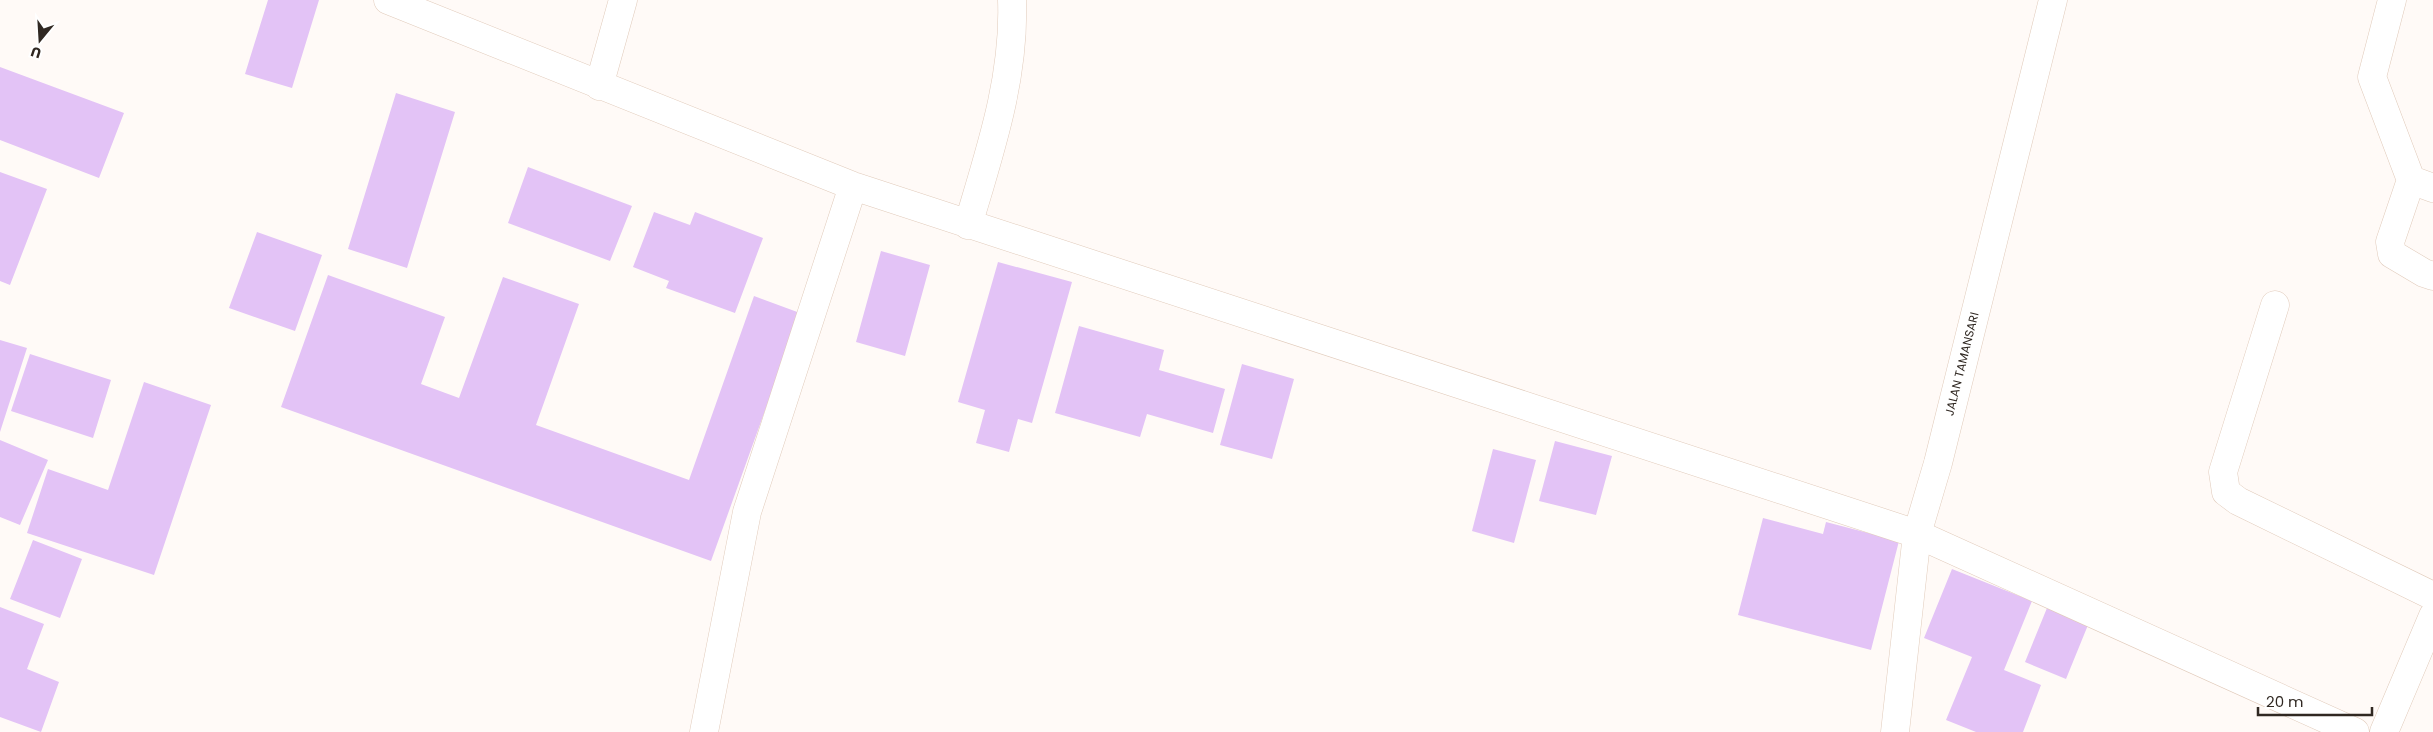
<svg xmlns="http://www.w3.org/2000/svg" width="2433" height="732" font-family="Poppins,sans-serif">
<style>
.building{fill:#e3c3f6}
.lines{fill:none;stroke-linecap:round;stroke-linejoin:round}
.minor-casing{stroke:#e1cbbb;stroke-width:29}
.major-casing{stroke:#e1cbbb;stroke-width:29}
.minor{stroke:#fff;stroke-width:28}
.major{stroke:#fff;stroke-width:28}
.labels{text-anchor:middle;stroke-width:5;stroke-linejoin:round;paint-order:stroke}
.street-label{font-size:12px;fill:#302822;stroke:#fff}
</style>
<rect width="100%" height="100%" fill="#fffaf7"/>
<path class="building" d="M268 0H319L292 88 245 74Z
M0 67 124 113 99 178 0 140Z
M396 93 455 112 407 268 348 249Z
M528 167 632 206 610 261 508 223Z
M0 172 47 189 10 285 0 281Z
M654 212 690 225 695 212 763 238 735 313 666 288 669 281 633 267Z
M257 232 322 255 295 331 229 308Z
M881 251 930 265 905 356 856 342Z
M998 262 1072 282 1032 423 1018 419 1009 452 976 443 985 410 958 402Z
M328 275 445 317 421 384 459 398 503 277 579 304 536 425 689 480 754 296 800 313 711 561 281 407Z
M1079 326 1164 350 1159 370 1225 389 1213 433 1147 414 1140 437 1055 413Z
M0 340 27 348 0 432Z
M30 354 111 380 93 438 11 411Z
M1242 364 1294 379 1272 459 1220 445Z
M144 382 211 405 154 575 27 533 48 469 108 490Z
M0 440 48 460 20 525 0 517Z
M1555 441 1612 456 1596 515 1539 501Z
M1493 449 1536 460 1514 543 1472 531Z
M1763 518 1823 534 1826 522 1899 541 1871 650 1738 615Z
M33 540 82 559 60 618 10 599Z
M1952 569 2032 601 2004 670 2041 685 2023 732H1976L1946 720 1972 657 1924 638Z
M0 607 44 624 27 669 59 682 41 732 0 717Z
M2047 608 2088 625 2066 679 2025 662Z"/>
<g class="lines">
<defs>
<path id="minor" d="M388 0 853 186 1917 534 2355 732
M2392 0 2372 77 2411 180 2433 188
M599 86 623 0
M2411 180 2390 242 2392 254 2424 273 2433 276
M968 225C990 151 1015 78 1012 0
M2275 305 2223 472 2226 492 2238 501 2433 596
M704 732 747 512 853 186
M2384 732 2433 616"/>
<path id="major" d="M1895 732 1917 534 1938 463 2053 0"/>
</defs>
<use href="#minor" class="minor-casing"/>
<use href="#major" class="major-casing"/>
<use href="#minor" class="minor"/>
<use href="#major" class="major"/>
</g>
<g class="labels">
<g class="street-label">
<text transform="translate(1962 364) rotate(-76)" y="4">JALAN TAMANSARI</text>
</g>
</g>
<g transform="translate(40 40) rotate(198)" stroke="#ffffff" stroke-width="4" paint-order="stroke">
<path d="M0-4L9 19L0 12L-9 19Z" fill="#302822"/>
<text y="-8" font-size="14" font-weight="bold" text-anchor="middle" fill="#302822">U</text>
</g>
<path d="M2258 707v8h114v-8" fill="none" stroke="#302822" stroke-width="2.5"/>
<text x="2266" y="707" font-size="15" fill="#302822" stroke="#ffffff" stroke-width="4" paint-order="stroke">20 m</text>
</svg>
